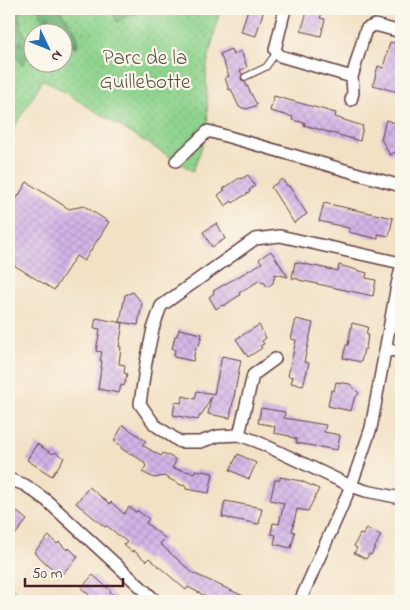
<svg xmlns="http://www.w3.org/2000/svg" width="410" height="610" font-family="'Indie Flower',sans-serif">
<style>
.grass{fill:url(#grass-dots);stroke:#6c795c;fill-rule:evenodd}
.forest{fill:url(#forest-firs);stroke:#5e6a52}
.building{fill:url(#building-cross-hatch)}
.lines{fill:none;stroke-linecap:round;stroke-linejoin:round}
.lane-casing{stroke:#633c42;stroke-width:8}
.street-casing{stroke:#633c42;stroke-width:14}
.lane{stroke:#fff;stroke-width:5.5}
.street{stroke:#fff;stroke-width:11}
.labels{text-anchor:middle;stroke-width:4.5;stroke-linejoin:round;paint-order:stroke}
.park-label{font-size:21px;fill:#5e5548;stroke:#fbf7ec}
</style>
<defs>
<pattern id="grass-dots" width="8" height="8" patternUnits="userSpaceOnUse" patternTransform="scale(1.25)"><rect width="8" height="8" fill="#8ed38d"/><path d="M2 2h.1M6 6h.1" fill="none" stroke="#7cb57a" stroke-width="1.8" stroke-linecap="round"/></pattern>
<pattern id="forest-firs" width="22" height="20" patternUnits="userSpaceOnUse" patternTransform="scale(1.25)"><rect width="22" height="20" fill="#72b578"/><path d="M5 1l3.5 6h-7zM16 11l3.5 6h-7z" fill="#609363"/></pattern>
<pattern id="building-cross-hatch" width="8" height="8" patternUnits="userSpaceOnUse" patternTransform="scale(1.25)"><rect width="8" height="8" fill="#d3b4e7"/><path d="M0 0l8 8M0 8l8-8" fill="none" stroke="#b79ac6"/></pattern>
</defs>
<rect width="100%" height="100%" fill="#fbf7ec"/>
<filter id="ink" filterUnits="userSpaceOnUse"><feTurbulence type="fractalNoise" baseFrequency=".02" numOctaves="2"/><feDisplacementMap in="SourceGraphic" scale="10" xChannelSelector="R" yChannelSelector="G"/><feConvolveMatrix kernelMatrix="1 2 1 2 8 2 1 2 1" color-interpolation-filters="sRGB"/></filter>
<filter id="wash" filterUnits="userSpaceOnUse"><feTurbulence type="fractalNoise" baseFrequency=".0096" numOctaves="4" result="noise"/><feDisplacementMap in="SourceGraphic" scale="20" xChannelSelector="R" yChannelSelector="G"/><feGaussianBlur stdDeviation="1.12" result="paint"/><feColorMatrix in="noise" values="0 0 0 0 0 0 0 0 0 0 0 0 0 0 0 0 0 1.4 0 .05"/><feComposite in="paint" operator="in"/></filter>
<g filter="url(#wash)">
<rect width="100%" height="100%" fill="#f2e1c4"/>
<path class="grass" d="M9 9H220L206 69 208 131 193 171 43 79 9 137ZM32 32H62V62H32Z
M9 586 32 601H9Z"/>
<path class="forest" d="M9 9H19C19 23 22 34 32 44V51L22 65 9 44Z
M40 9H59C65 18 77 29 78 41 78 43 77 46 76 49L63 39 62 32C47 32 47 25 39 14Z
M115 9H137L138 13 129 15 117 22 114 13Z"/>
<g id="blocks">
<path class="building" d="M248 9H264L256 36 241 32Z
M308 9 322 13 320 18 325 19 321 36 301 31Z
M390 42 401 45V93L373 85 378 66 383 68Z
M231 49 233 55 241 51 247 67 240 71 242 74 241 79 243 81 245 82 257 105 247 109 239 107 231 89 229 90 225 78 229 76 220 54Z
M274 96 336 113 335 117 363 126 360 141 304 125 305 123 292 120 293 117 270 111Z
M386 120 401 125 396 145 399 150 390 155 381 139Z
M248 175 255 186 249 190 250 192 240 198 233 203 232 201 225 206 218 195 225 190 223 189 238 179 241 178V179Z
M282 179 287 186H289L307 214 294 223 271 187Z
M27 182 69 209 84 206 109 222 84 261 76 256 54 290 9 262V211Z
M324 203 393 218 389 236 378 234V239L349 232V228L319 221Z
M217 223 225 239 212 247 203 232Z
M271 251 288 277 275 274 273 283 267 287 264 282 262 283 260 280 239 293 240 295 225 305 223 306 222 305 216 309 209 297 214 293 213 291 262 263 259 259Z
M295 262 338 271 339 265 367 273 366 278 376 280 373 296 299 280V279L292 278Z
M133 292 142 303 138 325 120 322 125 295Z
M96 318 123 323 119 347H121L119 364 125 365 124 373 127 374 124 386 121 385 119 393 98 389 102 361H100L102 352 96 351 100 329 94 328Z
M296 319 313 323 304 362 309 363 303 386 291 383 293 377 288 376 296 340 291 339Z
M352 323 368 327 366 334H368L366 349H364L361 362 343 358 346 345H348Z
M259 325 266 338 262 341 264 344 260 346 262 348 248 357 236 339Z
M179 329 202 334 199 346 195 350 193 361 174 357 175 349H172L175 336H177Z
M222 356 241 360 230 418 208 414 211 397 201 416H199L198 420 173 415 175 402 181 403 183 396 195 399 197 391 214 394Z
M336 382 350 384 359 393 354 399 351 411 328 406 331 390 334 391Z
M261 408 285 412 284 418 326 425 324 432 340 435 337 450 296 443 297 439 290 437V436L274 433 275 426 258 423Z
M123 425 146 441 142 445 161 456 163 453 175 459V463L172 468 195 473V470L213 473 209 493 186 489V486L181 485 164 476 154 478 142 472 146 466 145 465V463L131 453 130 454 121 448 122 446 114 441Z
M37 444 53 454 55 452 64 458 52 476 27 460Z
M238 454 256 463 249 479 230 470Z
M280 477 301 481 319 489 308 511 297 509 292 531 295 532 291 548 274 544 276 535 271 534 273 523 279 524 284 503 270 500 275 480H280Z
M89 487 110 504 111 502 124 514 129 507 135 512 138 511 149 519 146 523 165 538 160 544 193 573 254 601H215L188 587 186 590 149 558 146 561 133 550 132 552 124 545 127 542 107 526 105 527 76 503Z
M225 501 262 508 259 524 222 517Z
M9 505 27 520 9 542Z
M366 528 381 535 371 555 369 554 366 559 354 553 357 548 354 546 360 534 363 535Z
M49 536 57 544 59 542 67 550 69 548 78 557 60 576 34 552Z
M93 575 111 591 110 592 120 601H96L81 588Z"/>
</g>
</g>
<g filter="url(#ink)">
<use href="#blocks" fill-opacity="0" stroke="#633c42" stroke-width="1"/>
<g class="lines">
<defs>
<path id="lane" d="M245 77 266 67 277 52"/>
<path id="street" d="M285 9 275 50 280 56 352 77
M351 100 353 93 352 77 366 29 375 25 401 32
M176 161 208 131 401 186
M401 263 280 236 255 239 161 306 153 329 146 362 140 404 155 425 180 442H200L218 436 239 435 256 441 351 486 366 491 401 498
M385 351 401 350
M239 435 253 375 275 359
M9 479 25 485 46 500 156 601
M300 601 351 486 359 463 371 428 397 285 401 268"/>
</defs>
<use href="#lane" class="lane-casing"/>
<use href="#street" class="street-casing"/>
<use href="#lane" class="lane"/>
<use href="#street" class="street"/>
</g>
</g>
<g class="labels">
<g class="park-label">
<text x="145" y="64">Parc de la<tspan x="145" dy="24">Guillebotte</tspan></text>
</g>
</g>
<rect width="410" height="610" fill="none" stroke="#fbf7ec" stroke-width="30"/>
<g transform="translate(48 48) rotate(133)"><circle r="24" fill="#fbf7ec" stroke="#b4a19f"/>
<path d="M0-4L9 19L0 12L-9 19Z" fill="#1f6fb2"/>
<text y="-8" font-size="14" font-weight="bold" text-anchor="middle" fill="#4a1f2b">N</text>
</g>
<path d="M25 578v8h98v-8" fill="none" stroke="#4a1f2b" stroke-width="2.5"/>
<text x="32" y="578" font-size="15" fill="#4a1f2b" stroke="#fbf7ec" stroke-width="4" paint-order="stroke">50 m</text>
</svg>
